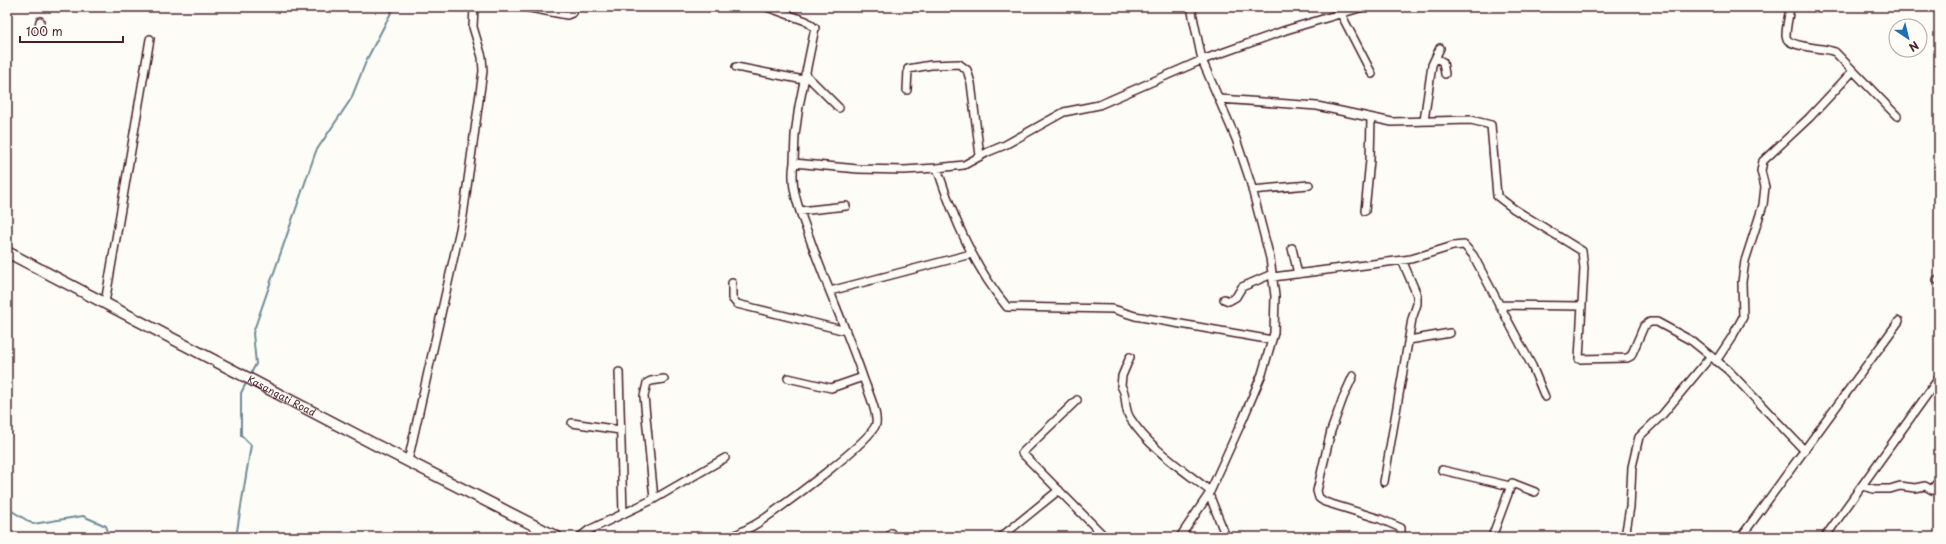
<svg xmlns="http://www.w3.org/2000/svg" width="1946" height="544" font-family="'Playpen Sans',sans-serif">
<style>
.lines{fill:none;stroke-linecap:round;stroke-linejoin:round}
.stream{stroke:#6d8d96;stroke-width:2}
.street-casing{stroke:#4a1f2b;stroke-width:10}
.secondary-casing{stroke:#4a1f2b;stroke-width:13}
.street{stroke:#fdfcf7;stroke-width:7}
.secondary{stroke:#fdfcf7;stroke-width:10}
.labels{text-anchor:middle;stroke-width:3;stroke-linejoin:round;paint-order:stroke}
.street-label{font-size:10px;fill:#4a1f2b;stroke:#fdfcf7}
</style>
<rect width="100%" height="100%" fill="#fdfcf7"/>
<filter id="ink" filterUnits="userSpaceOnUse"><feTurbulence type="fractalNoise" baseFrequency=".025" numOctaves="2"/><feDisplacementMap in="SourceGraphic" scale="8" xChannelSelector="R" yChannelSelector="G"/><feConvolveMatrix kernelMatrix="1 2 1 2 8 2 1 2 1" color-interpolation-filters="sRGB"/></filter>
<g filter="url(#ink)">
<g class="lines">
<path class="stream" d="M250 375 256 364 253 333 316 151 351 99 367 59 394 7
M7 508 33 524 83 516 106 526 110 537
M236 537 251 445 241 435V393L247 381"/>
<defs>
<path id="street" d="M525 7 567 15 572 13 573 7
M767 7 806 21 815 28 799 106 795 135 794 163
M1790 7C1789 16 1786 26 1786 36 1786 48 1824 47 1835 52L1897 116
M1341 14 1372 74
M38 30 40 21
M1436 58 1443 62 1445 74
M736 67 804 80
M805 74 839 108
M907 90 908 69 931 65 959 64 967 70 971 83 980 156
M1220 99 1317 106 1392 122 1471 120 1491 125 1497 196 1514 209 1582 251 1584 268 1579 359 1627 358 1631 356 1644 326 1650 322H1657L1692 341 1728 370 1804 450
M1424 121 1432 65 1440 48
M937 168C954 219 973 265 1007 307L1113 309 1135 316 1272 340
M1252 190 1309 185
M800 211 846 206
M1365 211 1370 160 1371 118
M1292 248 1298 274
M1273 277 1411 259 1453 246 1464 245 1473 255 1532 366 1545 397
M1937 280H1939
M732 283V298L737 304 846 331
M830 291 971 254
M1224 299 1229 301 1236 297 1242 287 1272 274
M105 303 150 39
M1499 305 1581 306
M1409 340 1450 333
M1130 357 1122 376 1121 386C1128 395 1123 407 1130 418 1149 448 1182 469 1210 491
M1716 361 1732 337 1743 317 1742 282 1745 261 1763 205 1765 187 1761 171 1763 161 1809 118 1853 71
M619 372 623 514
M1353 376 1343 398 1331 431 1317 491 1319 498 1325 502 1380 519 1401 528V537
M788 378 831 388 863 377
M1077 400 1022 453 1105 537
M572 423 620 430
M408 461 463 216 483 71 482 57 473 27 474 7
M1442 470 1510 486
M1384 482 1412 319 1417 304V295L1402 260
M1862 486 1874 489H1890L1900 486 1915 488 1925 486 1932 490 1939 480
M1209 494 1226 537
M654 499 644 396 647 383 651 381 664 379
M580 537 589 530 654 499 725 458
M732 537C741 532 752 527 761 521 781 507 871 442 876 424 878 412 867 389 863 377 847 331 827 287 811 242 802 216 789 190 794 163L858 169 904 170 937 168 964 165 988 152 1005 145 1064 112 1099 105 1202 60 1286 30 1363 7
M889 537 891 533
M1001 537 1059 490
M1180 537 1209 494 1243 419 1262 374 1274 333 1275 296 1270 258 1250 181 1236 139 1202 60 1191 7
M1492 537 1512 483 1535 492
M1623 537 1626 531 1630 507 1632 467 1639 437 1663 414 1711 356
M1741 537 1899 321
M1825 537 1939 378"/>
<g id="secondary">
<path id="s1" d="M7 252 374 444 557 537"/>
</g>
</defs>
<use href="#street" class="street-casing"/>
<use href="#secondary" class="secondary-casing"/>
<use href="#street" class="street"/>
<use href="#secondary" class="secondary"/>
</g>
</g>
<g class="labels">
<g class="street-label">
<text dy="4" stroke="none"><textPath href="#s1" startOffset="310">Kasangati Road</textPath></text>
</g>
</g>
<rect width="1946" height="544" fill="none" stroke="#fdfcf7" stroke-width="24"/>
<rect x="12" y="12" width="1922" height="520" fill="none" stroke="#4a1f2b" stroke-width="1.5" filter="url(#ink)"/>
<g transform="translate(1908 38) rotate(145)"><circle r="19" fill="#fdfcf7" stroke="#b5a4a5"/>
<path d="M0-3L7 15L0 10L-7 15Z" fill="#1f6fb2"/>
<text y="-6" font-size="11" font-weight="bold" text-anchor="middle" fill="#4a1f2b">N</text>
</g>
<path d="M20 36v6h103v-6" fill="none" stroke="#4a1f2b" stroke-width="2"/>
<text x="26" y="36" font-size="12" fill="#4a1f2b" stroke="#fdfcf7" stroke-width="3" paint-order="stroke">100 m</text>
</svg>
